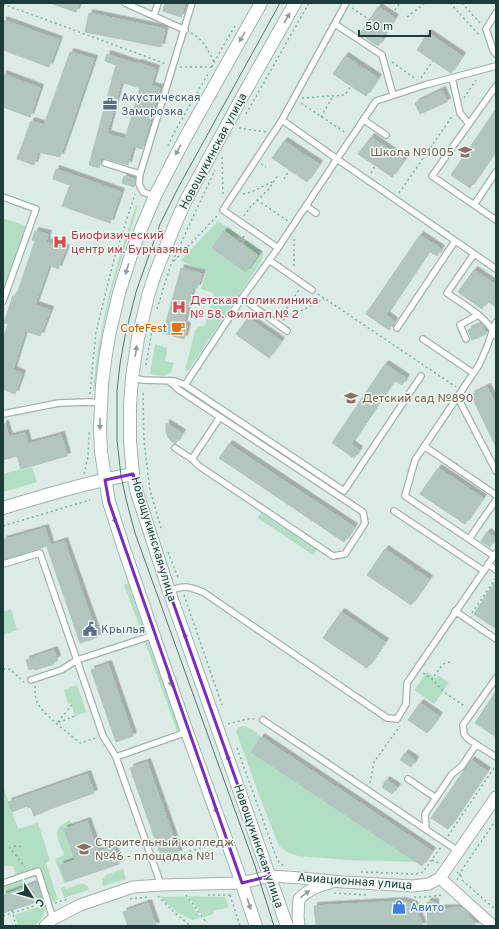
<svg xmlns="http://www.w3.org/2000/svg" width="499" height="929" font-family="Overpass,sans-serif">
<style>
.green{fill:#b2dfc3}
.building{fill:#b2c6bf;stroke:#aec5be;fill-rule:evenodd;filter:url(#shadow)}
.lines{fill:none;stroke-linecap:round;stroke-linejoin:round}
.service-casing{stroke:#a0b3ae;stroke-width:8}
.minor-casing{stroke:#a0b3ae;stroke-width:13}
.tertiary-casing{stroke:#a0b3ae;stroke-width:14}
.secondary-casing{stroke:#9bb8b0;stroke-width:14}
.path{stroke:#79b2a6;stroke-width:1.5;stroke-dasharray:2 3;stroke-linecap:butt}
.service{stroke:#fff;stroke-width:5.5}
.minor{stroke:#fff;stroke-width:11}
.tertiary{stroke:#fff;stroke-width:12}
.secondary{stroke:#fff;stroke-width:12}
.tram{stroke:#567872;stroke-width:1}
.oneway{fill:#8e9e9b}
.marked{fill:none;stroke:#7b2cbf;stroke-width:3;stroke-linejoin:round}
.labels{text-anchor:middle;stroke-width:3;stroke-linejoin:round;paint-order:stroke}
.service-label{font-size:12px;fill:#4e5e75;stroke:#edf7f3;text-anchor:start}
.street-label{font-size:12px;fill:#1d3c37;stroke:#edf7f3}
.education-label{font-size:12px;fill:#785e54;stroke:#edf7f3;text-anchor:start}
.health-label{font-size:12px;fill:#be3a42;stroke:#edf7f3;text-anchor:start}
.food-label{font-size:12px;fill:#c56008;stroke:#edf7f3;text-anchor:end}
.shop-label{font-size:12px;fill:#366cbe;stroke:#edf7f3;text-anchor:start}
</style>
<defs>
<filter id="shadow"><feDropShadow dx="3.5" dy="-3.5" stdDeviation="0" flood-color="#0004"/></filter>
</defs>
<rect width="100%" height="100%" fill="#ddebe6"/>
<path class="green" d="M136 205 138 206 112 289 102 334 94 391H93C95 372 97 352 101 333 109 289 122 247 136 205Z
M3 218 26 226 3 293Z
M218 221 239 236 236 239 224 231 212 248 246 272 258 255 243 244 246 240 263 251 262 260 188 371 185 370 195 331 198 327 205 325 214 293 201 289 207 271 180 261Z
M155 344 167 348 165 361 174 363 171 372 164 376 150 374Z
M32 467 37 482 3 492V474L21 469 22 470Z
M261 513 317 550 313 555 258 518Z
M128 583 145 632 142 633 124 585Z
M11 609 17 630 3 635V612Z
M148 641 180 730 177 731 145 642Z
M427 672 436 678 438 675 449 683 434 704 414 690Z
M77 685 86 712 75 716 71 703 68 704 64 690Z
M244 726 253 730 261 737 251 752 416 862 347 860 298 856 287 852 279 846 259 795 236 731 239 727Z
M3 786 18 829 38 823 50 861 46 863 58 900 52 902 40 867 16 875 13 866H3Z
M70 820 73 826 64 829 75 860 60 865 66 882 64 883 55 859 64 855C58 838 50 830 70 820Z
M123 869 126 879 103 886 102 881 106 875Z
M25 878 27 886 6 894 3 886Z
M82 883 88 886 89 890 64 898 61 888 65 886 66 889Z
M186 896 201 918 193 920 178 913 160 897Z
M188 896 225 897 229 907 220 910 219 909 213 911V914L204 917Z
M46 904C45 915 42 919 35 926H18L15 915Z"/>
<path class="building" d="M53 3H79L76 12 53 4Z
M165 3H185L181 17 163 11Z
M378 7 395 18 382 38 383 39 378 46 360 34Z
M89 13 165 29 161 47 85 32Z
M3 20 59 40 49 67 3 50Z
M428 33 462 56 451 73 417 50Z
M70 52 94 59 69 132 60 157 38 152 34 165 17 159 31 121 44 125Z
M107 54 137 64 138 63 156 69 151 86 160 88 142 149 133 146 128 165 101 157 99 168 89 165 116 65 105 61ZM121 82 140 88 125 139 107 134Z
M345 56 378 78 366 96 333 74Z
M3 74 40 88 30 117 3 107Z
M442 90 447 102 420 114 415 103Z
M496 109V150L470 188 451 175Z
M371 137 404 160 392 177 358 154Z
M284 141 319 164 307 182 272 158Z
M56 169 121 192 110 223 62 206 70 185 53 179Z
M124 176 135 179 134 187 122 183Z
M35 231 48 234 46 242 66 249 58 269 49 265 35 305 50 310 40 336 25 331 13 370 22 374 15 394 3 389V339L8 324 4 323 13 296 16 297 35 241 32 240Z
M224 231 258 255 246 272 212 248Z
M420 235 441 249 437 256 429 251 386 315 394 321 389 330 366 314Z
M181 268 202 274 197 288 193 287 183 325 187 326 184 339 163 333Z
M474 270 496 285V307L487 301 482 309 458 292Z
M248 318 281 341 269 358 236 334Z
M482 324 486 334 472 340 468 330Z
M385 364 406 378 402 385 394 380 351 444 359 450 354 458 332 443Z
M487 387 496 405V447L471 395Z
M166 423 182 433 175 444 171 441 168 437 166 432Z
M3 424H5L9 437 25 433 28 444 61 435 67 456 21 469 17 456 3 460Z
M229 444 354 527 344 542 219 458Z
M438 468 483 498 465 524 420 494Z
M45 528 50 545 3 560V540Z
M487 532 496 538 490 547 481 541Z
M64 541 98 637 80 643 47 547Z
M385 549 429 579 411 605 367 575Z
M496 580V629L474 614Z
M341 612 385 642 367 668 323 638Z
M54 650 57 659 53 661 54 664 35 670 34 668 29 670 26 660Z
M108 664 133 736 116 742 91 670Z
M496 691V737L475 723Z
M420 703 439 716 427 733 408 720Z
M261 737 432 851 422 866 251 752Z
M405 753 415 760 411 767 400 760Z
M471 760 487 771 448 829 431 818Z
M147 762 179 853 162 859 130 768Z
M87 774 94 793 50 809 34 816 31 807 28 808 27 806 12 812 8 802Z
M386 780 397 787 392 794 382 787Z
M87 821 98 852 113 846 119 864 66 882 60 865 75 860 64 829Z
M37 883 43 900 3 913V895Z
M402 901 409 903 414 905 423 926H316L314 906Z
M427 902H435V909L462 908 466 911 476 926H428Z
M148 903 156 926H128L123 912Z"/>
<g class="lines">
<defs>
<path id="service" d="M125 3 185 30
M496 13 486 29 493 50 496 54
M154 16 158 3
M335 24 382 55 393 95
M452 78 460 113 469 124
M496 86 432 176 496 220
M282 120 337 159 376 101 425 85 496 66
M364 120 386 135
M105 163 140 174 192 3
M140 174 139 184 143 192 155 196
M3 197 36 209 3 301
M474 205 496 172
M306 206 316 213
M278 248 223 210 282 120 346 3
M474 254 447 293C464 305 487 317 496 336
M269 260 312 290
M242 298 287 331
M397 328 455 241
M423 339 473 373
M466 339 460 325 478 315
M132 378 143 380 175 381 185 385 344 491 421 376
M169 381 179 390 363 512 365 523 345 554 333 556 199 466 192 459 175 448
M185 385 242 298 278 248 337 159 496 269
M457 396 496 471
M3 414 59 403 90 402 101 403
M424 446 496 495
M192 459 220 417
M394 511 484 571
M469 539 496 500
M494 556 405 496 415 460 479 365 487 347 493 329 496 322
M3 564 40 553 103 736 116 757
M488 564 496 570
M169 591C185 585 187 586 203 592L387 718 397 719 406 704 407 683 496 553
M455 611 496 639
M496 678 463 725 464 734 468 739 496 757
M31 680 61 670 77 660 154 635
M263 720 458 851
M408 779 436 798
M426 829 425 814 452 774 462 766 476 745
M3 883 38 871 53 919
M161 885 116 757 187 732"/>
<path id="minor" d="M440 878 493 926
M45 926 53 919 80 905 133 887 161 885 242 883 270 876 301 878 343 882 413 886 429 884 440 878 496 797
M299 926 298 916 299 899C308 890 318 885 330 883"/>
<path id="tertiary" d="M3 508C46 495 89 482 133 474"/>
<path id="secondary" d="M256 926 238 872 187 732 125 552 109 502 101 452 100 428 102 385 105 360 109 336 119 293 134 246 155 196 184 140 261 3
M287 926 169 591 137 493 133 474 130 442V405L132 378 138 338 148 296 155 274 174 227 185 202 241 99 295 3"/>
</defs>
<use href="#service" class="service-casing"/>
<use href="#minor" class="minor-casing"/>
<use href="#tertiary" class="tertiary-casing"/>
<use href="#secondary" class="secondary-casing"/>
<path class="path" d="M450 3 479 35
M462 3 480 23
M3 4 166 64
M352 8 370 20
M395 10 400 3
M407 17 425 3
M191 33C203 39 208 50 214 62
M392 62 417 80
M180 67H212
M212 67 214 62 236 24
M421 78 433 61
M302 98 345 95 351 86
M464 98 476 80
M301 103 346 133
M246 114 309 3
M321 117 333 96
M239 128 267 132
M168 146 175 131 208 74
M222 157 223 196
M261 164 266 167
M371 173 375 166
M284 179 289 170
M399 193 453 115
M243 194 251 192 274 181
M257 200 288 221
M244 216 251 206 269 189 278 175
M294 239V268
M240 242 245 235
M174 261 217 216
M318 294 456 387
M157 309 170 267 192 219 215 170
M281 317 299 290
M283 320 324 299
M146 365 152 330
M143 393 144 441 150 490 162 531
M90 394 96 332 114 259 135 194
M84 474 88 457 89 432
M3 526 90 500
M168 552 179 580
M184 595 222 705
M472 613 496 578
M450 662 443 664 432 679 445 693 466 707
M3 669H10L24 682
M423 673 432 679
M35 686C35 691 35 697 37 702 41 713 70 734 80 743L96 738
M72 705 57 723 75 716
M228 724 247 719H255
M237 748 277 859 280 863 284 866
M370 783 374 762 400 726
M448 836 496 765
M14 846 23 847
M9 847 25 867
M432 860 439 863
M161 861 212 844
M361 872 416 874 423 872 441 847
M457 872 460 874 463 881 496 910
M457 880 463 868 496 820
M334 893 366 895
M186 895 206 922
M208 895H230
M230 895 240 926
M158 896 175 913 191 926
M414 897H425L444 895
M130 899 150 897
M55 903 68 899
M12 910 16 926
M3 916 40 904"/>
<use href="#service" class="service"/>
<use href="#minor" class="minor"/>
<use href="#tertiary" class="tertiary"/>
<use href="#secondary" class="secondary"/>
<path class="tram" d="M274 926 255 866 135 533 126 499 121 476 117 440V391L120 364 125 336 136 292 160 224 178 188 280 3"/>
</g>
<defs><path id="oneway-solid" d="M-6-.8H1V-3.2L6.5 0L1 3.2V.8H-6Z"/></defs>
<g class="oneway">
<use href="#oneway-solid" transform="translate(287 18) rotate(-60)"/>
<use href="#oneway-solid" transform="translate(242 37) rotate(120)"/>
<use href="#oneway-solid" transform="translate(178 150) rotate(118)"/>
<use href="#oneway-solid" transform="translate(127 269) rotate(107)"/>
<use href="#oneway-solid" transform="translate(136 351) rotate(-81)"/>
<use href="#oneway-solid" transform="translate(100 424) rotate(91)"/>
<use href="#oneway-solid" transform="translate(114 518) rotate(72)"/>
<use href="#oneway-solid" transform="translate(186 638) rotate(-109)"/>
<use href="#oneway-solid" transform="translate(170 681) rotate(71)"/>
<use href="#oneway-solid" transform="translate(229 760) rotate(-109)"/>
<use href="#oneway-solid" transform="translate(215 808) rotate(70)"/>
<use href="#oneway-solid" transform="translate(305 894) rotate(-38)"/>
<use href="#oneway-solid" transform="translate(249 904) rotate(72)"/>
</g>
<path class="marked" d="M133 474 169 591 270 876 242 883 109 502 105 480Z"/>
<defs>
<symbol id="office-bare" viewBox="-9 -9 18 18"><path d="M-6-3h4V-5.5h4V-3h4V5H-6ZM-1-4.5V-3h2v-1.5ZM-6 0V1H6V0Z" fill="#5c6f8a" stroke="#edf7f3" stroke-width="2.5" paint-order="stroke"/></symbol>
<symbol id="school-bare" viewBox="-9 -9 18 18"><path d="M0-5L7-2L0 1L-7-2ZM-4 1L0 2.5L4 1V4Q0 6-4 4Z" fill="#8d6e63" stroke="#edf7f3" stroke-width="2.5" paint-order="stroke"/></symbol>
<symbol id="hospital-bare" viewBox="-9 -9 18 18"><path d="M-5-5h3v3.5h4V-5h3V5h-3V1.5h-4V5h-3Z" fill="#e0444e" stroke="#edf7f3" stroke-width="2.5" paint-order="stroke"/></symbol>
<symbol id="cafe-bare" viewBox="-9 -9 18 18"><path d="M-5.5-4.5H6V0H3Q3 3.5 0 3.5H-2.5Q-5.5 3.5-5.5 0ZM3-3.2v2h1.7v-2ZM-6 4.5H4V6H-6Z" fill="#e8710a" stroke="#edf7f3" stroke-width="2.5" paint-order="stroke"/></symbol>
<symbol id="civic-bare" viewBox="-9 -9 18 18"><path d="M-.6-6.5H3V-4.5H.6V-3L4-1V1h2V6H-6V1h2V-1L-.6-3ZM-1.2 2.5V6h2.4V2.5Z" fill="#5c6f8a" stroke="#edf7f3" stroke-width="2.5" paint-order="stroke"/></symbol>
<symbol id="university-bare" viewBox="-9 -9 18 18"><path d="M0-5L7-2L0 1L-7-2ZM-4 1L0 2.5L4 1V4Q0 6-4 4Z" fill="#8d6e63" stroke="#edf7f3" stroke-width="2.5" paint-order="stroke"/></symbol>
<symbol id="shop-bare" viewBox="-9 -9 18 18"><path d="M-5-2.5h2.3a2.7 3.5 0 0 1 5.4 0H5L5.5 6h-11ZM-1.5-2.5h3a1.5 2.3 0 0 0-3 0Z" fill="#3f7fe0" stroke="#edf7f3" stroke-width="2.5" paint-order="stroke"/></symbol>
</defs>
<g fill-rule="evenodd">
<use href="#office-bare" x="100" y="94" width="20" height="20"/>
<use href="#school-bare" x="455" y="142" width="20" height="20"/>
<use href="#hospital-bare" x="50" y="232" width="20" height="20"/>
<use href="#hospital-bare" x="169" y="297" width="20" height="20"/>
<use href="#cafe-bare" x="168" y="318" width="20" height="20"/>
<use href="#school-bare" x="341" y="388" width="20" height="20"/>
<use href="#civic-bare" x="80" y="619" width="20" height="20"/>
<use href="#university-bare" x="74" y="839" width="20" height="20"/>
<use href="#shop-bare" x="389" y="897" width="20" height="20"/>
</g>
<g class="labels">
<g class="service-label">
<text x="121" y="101">Акустическая<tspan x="121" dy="14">Заморозка</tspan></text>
<text x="101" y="633">Крылья</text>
</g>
<g class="street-label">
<text transform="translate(213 151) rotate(-62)" y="4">Новощукинская улица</text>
<text transform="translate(154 539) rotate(73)" y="4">Новощукинская улица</text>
<text transform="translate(259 846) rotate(71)" y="4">Новощукинская улица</text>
<text transform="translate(355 881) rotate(4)" y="4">Авиационная улица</text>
</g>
<g class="education-label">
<text x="454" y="156" text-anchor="end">Школа №1005</text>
<text x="362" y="402">Детский сад №890</text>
<text x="95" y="846">Строительный колледж<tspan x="95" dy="14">№46 - площадка №1</tspan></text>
</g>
<g class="health-label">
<text x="71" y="239">Биофизический<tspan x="71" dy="14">центр им. Бурназяна</tspan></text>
<text x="190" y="304">Детская поликлиника<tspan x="190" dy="14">№ 58. Филиал № 2</tspan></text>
</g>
<g class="food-label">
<text x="167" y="332">CofeFest</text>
</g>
<g class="shop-label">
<text x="410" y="911">Авито</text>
</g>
</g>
<rect width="499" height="929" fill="none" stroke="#1d3c37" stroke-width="8"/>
<g transform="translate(32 897) rotate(127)" stroke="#edf7f3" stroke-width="3" paint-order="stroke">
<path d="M0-3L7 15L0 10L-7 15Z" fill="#1d3c37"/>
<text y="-6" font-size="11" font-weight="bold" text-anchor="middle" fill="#1d3c37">С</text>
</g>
<path d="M359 30v6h71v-6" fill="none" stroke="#1d3c37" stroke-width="2"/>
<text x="365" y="30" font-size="12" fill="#1d3c37" stroke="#edf7f3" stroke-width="3" paint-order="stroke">50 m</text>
</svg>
